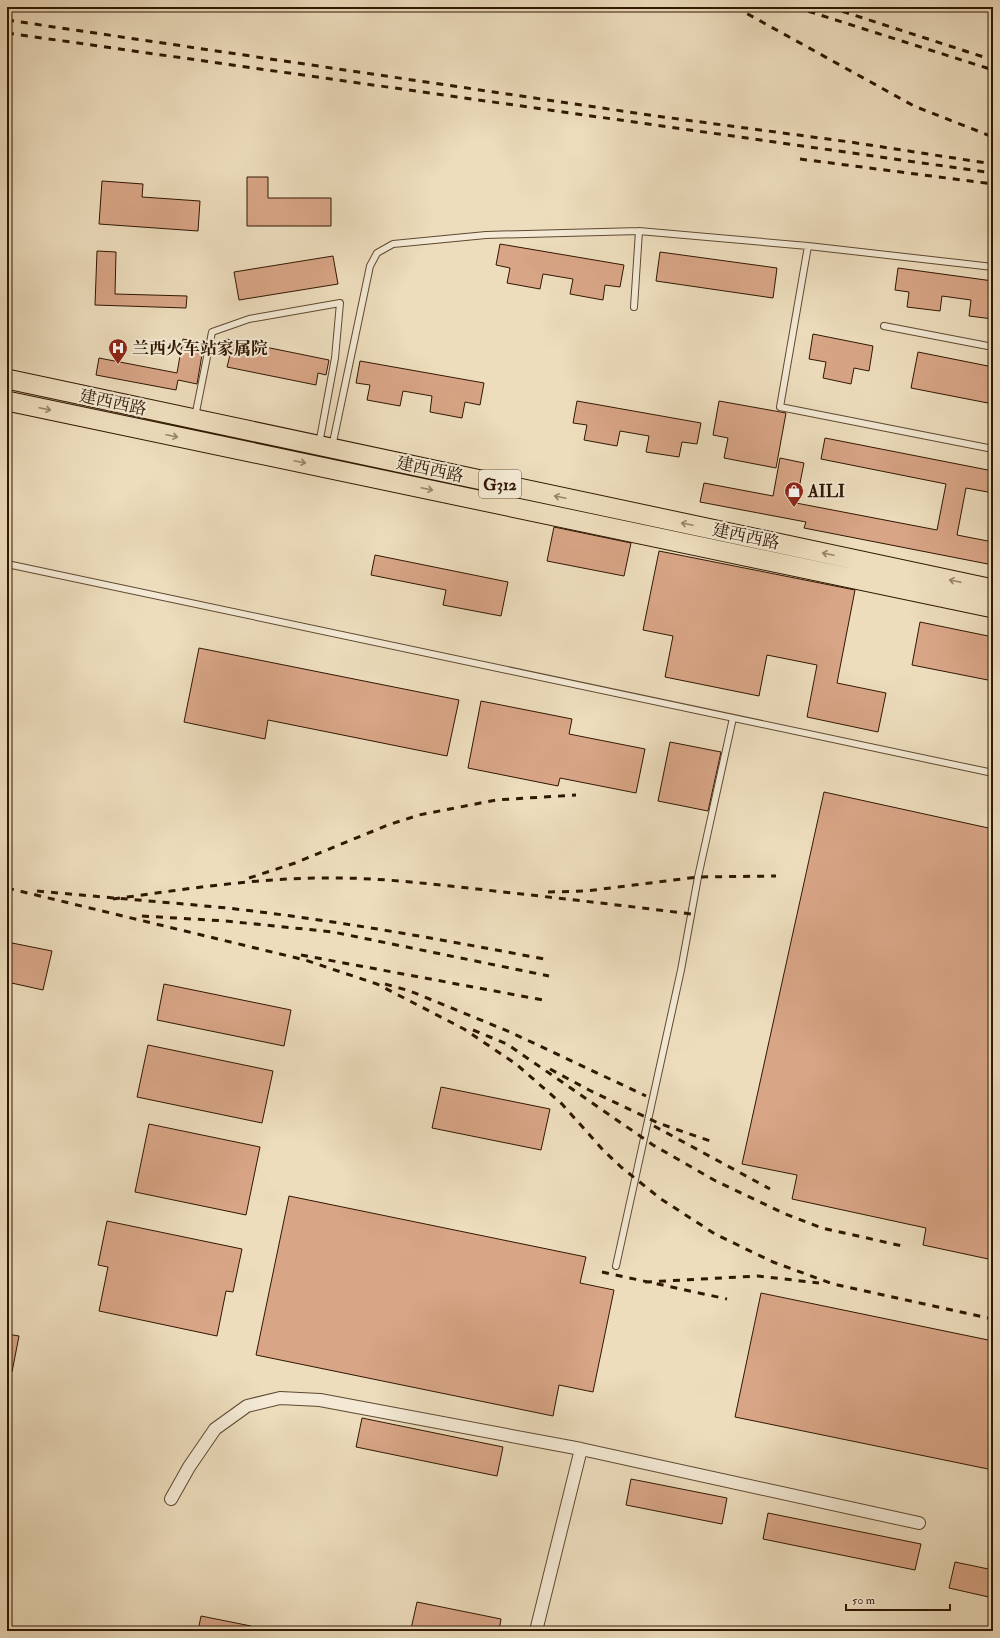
<svg xmlns="http://www.w3.org/2000/svg" width="1000" height="1638" font-family="'IM FELL Double Pica','Noto Serif SC',serif">
<style>
.building{fill:#d8a586;stroke:#301702}
.lines{fill:none;stroke-linecap:round;stroke-linejoin:round}
.service-casing{stroke:#5f4831;stroke-width:8}
.minor-casing{stroke:#5f4831;stroke-width:14}
.trunk-casing{stroke:#301702;stroke-width:21}
.service{stroke:#f3e9d4;stroke-width:6}
.minor{stroke:#f3e9d4;stroke-width:12}
.trunk{stroke:#edddbd;stroke-width:19}
.rail{stroke:#301702;stroke-width:3;stroke-dasharray:7 7;stroke-linecap:butt}
.oneway{stroke:#988469}
.labels{text-anchor:middle;stroke-width:4;stroke-linejoin:round;paint-order:stroke}
.shield{fill:#f3e9d4;stroke:#6a5641;stroke-width:1}
.shield-label{font-size:16px;font-weight:bold;fill:#301702}
.poi-label{font-size:17px;font-weight:bold;fill:#301702;stroke:#f3e9d4;text-anchor:start}
.street-label{font-size:17px;fill:#301702;stroke:#f3e9d4}
</style>
<rect width="100%" height="100%" fill="#edddbd"/>
<filter id="stains"><feTurbulence type="fractalNoise" baseFrequency=".005" numOctaves="4"/><feColorMatrix values="0 0 0 0 .2 0 0 0 0 .09 0 0 0 0 .02 0 0 0 .5 -.17"/></filter>
<radialGradient id="worn" r=".72"><stop offset=".6" stop-color="#630" stop-opacity="0"/><stop offset="1" stop-color="#630" stop-opacity=".3"/></radialGradient>
<path class="building" d="M247 177H268V198H331V226H247Z
M102 181 143 184 142 197 200 201 198 231 99 224Z
M500 244 624 265 620 287 605 285 603 300 570 294 573 279 543 274 540 289 507 283 510 268 496 265Z
M97 251 116 252 115 294 187 296 186 308 95 305Z
M660 252 777 268 773 298 656 281Z
M333 256 338 284 239 300 234 272Z
M898 268 993 281V319L969 316 971 300 942 296 940 311 907 307 909 292 895 290Z
M813 334 873 346 869 371 854 368 851 384 823 378 826 362 809 359Z
M183 339 204 343 197 384 178 380 176 390 96 375 99 358 177 373Z
M226 339 329 360 326 375 318 373 316 385 227 367 230 355 224 354Z
M918 352 993 367V404L911 388Z
M360 361 484 383 480 405 465 402 462 418 430 412 432 396 403 391 400 406 367 400 370 385 356 383Z
M577 401 701 423 697 444 682 442 679 457 646 452 649 436 620 431 617 446 584 440 587 425 573 423Z
M719 401 786 413 776 468 724 458 728 438 713 435Z
M825 438 993 471V493L966 488 957 535 993 542V565L804 528 806 522 700 502 704 483 773 496 780 458 804 463 796 503 937 530 946 484 821 459Z
M554 527 631 543 624 576 547 561Z
M659 551 855 590 837 683 886 693 878 732 807 717 817 665 767 655 759 696 665 677 673 636 643 630Z
M375 555 508 582 501 616 443 605 446 590 371 575Z
M920 622 993 637V681L912 665Z
M199 648 459 700 447 756 268 720 265 739 184 722Z
M481 701 572 719 569 734 645 749 636 793 560 778 558 786 468 768Z
M670 742 721 752 708 811 658 801Z
M824 792 993 829V1260L923 1245 926 1228 792 1199 797 1175 742 1164Z
M7 942 52 951 43 990 7 982Z
M164 984 291 1010 284 1046 157 1020Z
M148 1045 273 1071 262 1123 137 1097Z
M441 1087 550 1109 541 1150 432 1128Z
M149 1124 260 1147 246 1215 135 1192Z
M289 1196 586 1257 580 1283 614 1290 593 1392 559 1385 553 1416 256 1355Z
M107 1221 242 1249 233 1292 226 1291 217 1336 99 1311 108 1267 98 1265Z
M761 1293 993 1341V1470L735 1417Z
M7 1334 19 1336 12 1372 7 1371Z
M362 1418 503 1447 497 1476 356 1447Z
M631 1479 727 1498 722 1524 626 1505Z
M768 1513 921 1544 915 1570 763 1539Z
M955 1562 993 1570V1598L949 1588Z
M417 1602 501 1619 499 1631H421L411 1629Z
M201 1616 251 1626 250 1631H198Z"/>
<g class="lines">
<defs>
<path id="service" d="M808 246 780 407 993 449
M634 307 639 231
M884 326 993 347
M195 417 212 332 249 319 340 303 335 358 319 444
M332 447 370 266 377 253 393 244 486 235 639 231 808 246 993 267
M7 564 993 773
M616 1266 681 970 698 877 733 718"/>
<path id="minor" d="M171 1499 189 1467 215 1429 247 1406 280 1398 320 1400 581 1449 919 1523
M536 1631 581 1449"/>
<path id="trunk" d="M7 379 993 589
M7 401C336 470 665 537 993 608"/>
</defs>
<use href="#service" class="service-casing"/>
<use href="#minor" class="minor-casing"/>
<use href="#trunk" class="trunk-casing"/>
<use href="#service" class="service"/>
<use href="#minor" class="minor"/>
<use href="#trunk" class="trunk"/>
<path class="rail" d="M735 7 914 106 993 137
M795 7 993 70
M829 7 993 60
M7 20 656 116 850 142 993 164
M7 33 993 173
M800 159 993 184
M249 878 295 863 388 825 419 815 496 800 576 795
M7 888 305 960 377 984 464 1029 516 1064 562 1104 603 1150 621 1167 661 1199 715 1234 773 1262 833 1284 993 1319
M37 891C101 897 164 902 227 908 334 920 439 939 544 959
M548 892 586 891 698 877 776 876
M113 899C187 889 261 877 336 878 383 878 430 884 477 889 549 897 620 905 691 914
M142 916 226 921 333 932 549 976
M301 955 543 1000
M385 984 410 991 510 1032 646 1096
M473 1030 507 1044 653 1145 714 1180 783 1213 822 1228 907 1247
M550 1069 589 1090 658 1123 713 1142
M654 1126 770 1189
M602 1272 727 1299
M645 1282 758 1276 819 1283"/>
</g>
<defs><path id="oneway-shaft" d="M-6 0H5M1.5-3L5.5 0L1.5 3" fill="none" stroke-width="1.6" stroke-linecap="round" stroke-linejoin="round"/></defs>
<g class="oneway">
<use href="#oneway-shaft" transform="translate(45 409) rotate(12)"/>
<use href="#oneway-shaft" transform="translate(172 436) rotate(12)"/>
<use href="#oneway-shaft" transform="translate(300 462) rotate(12)"/>
<use href="#oneway-shaft" transform="translate(427 489) rotate(12)"/>
<use href="#oneway-shaft" transform="translate(560 497) rotate(-168)"/>
<use href="#oneway-shaft" transform="translate(687 524) rotate(-168)"/>
<use href="#oneway-shaft" transform="translate(828 554) rotate(-168)"/>
<use href="#oneway-shaft" transform="translate(955 581) rotate(-168)"/>
</g>
<defs>
<symbol id="hospital-pin" viewBox="-11 -11 22 30"><path d="M0 17L-7.5 6A9.5 9.5 0 1 1 7.5 6Z" fill="#8f2418" stroke="#f3e9d4"/><path d="M-5-5h3v3.5h4V-5h3V5h-3V1.5h-4V5h-3Z" fill="#fff"/></symbol>
<symbol id="shop-pin" viewBox="-11 -11 22 30"><path d="M0 17L-7.5 6A9.5 9.5 0 1 1 7.5 6Z" fill="#8f2418" stroke="#f3e9d4"/><path d="M-5-2.5h2.3a2.7 3.5 0 0 1 5.4 0H5L5.5 6h-11ZM-1.5-2.5h3a1.5 2.3 0 0 0-3 0Z" fill="#fff"/></symbol>
</defs>
<g fill-rule="evenodd">
<use href="#hospital-pin" x="107" y="337" width="22" height="30"/>
<use href="#shop-pin" x="783" y="480" width="22" height="30"/>
</g>
<g class="labels">
<rect class="shield" x="479" y="470" width="42" height="28" rx="3"/>
<g class="shield-label">
<text x="500" y="490">G312</text>
</g>
<g class="poi-label">
<text x="132" y="354">兰西火车站家属院</text>
<text x="808" y="497">AILI</text>
</g>
<g class="street-label">
<text transform="translate(113 402) rotate(12)" y="6">建西西路</text>
<text transform="translate(430 469) rotate(12)" y="6">建西西路</text>
<text transform="translate(746 536) rotate(12)" y="6">建西西路</text>
</g>
</g>
<rect width="1000" height="1638" fill="none" stroke="#edddbd" stroke-width="24"/>
<rect x="8" y="8" width="984" height="1622" fill="none" stroke="#301702" stroke-width="2"/>
<rect x="12" y="12" width="976" height="1614" fill="none" stroke="#301702"/>
<path d="M846 1604v6h104v-6" fill="none" stroke="#301702" stroke-width="2"/>
<text x="852" y="1604" font-size="12" fill="#301702" stroke="#f3e9d4" stroke-width="3" paint-order="stroke">50 m</text>
<rect width="100%" height="100%" filter="url(#stains)"/>
<rect width="100%" height="100%" fill="url(#worn)"/>
</svg>
